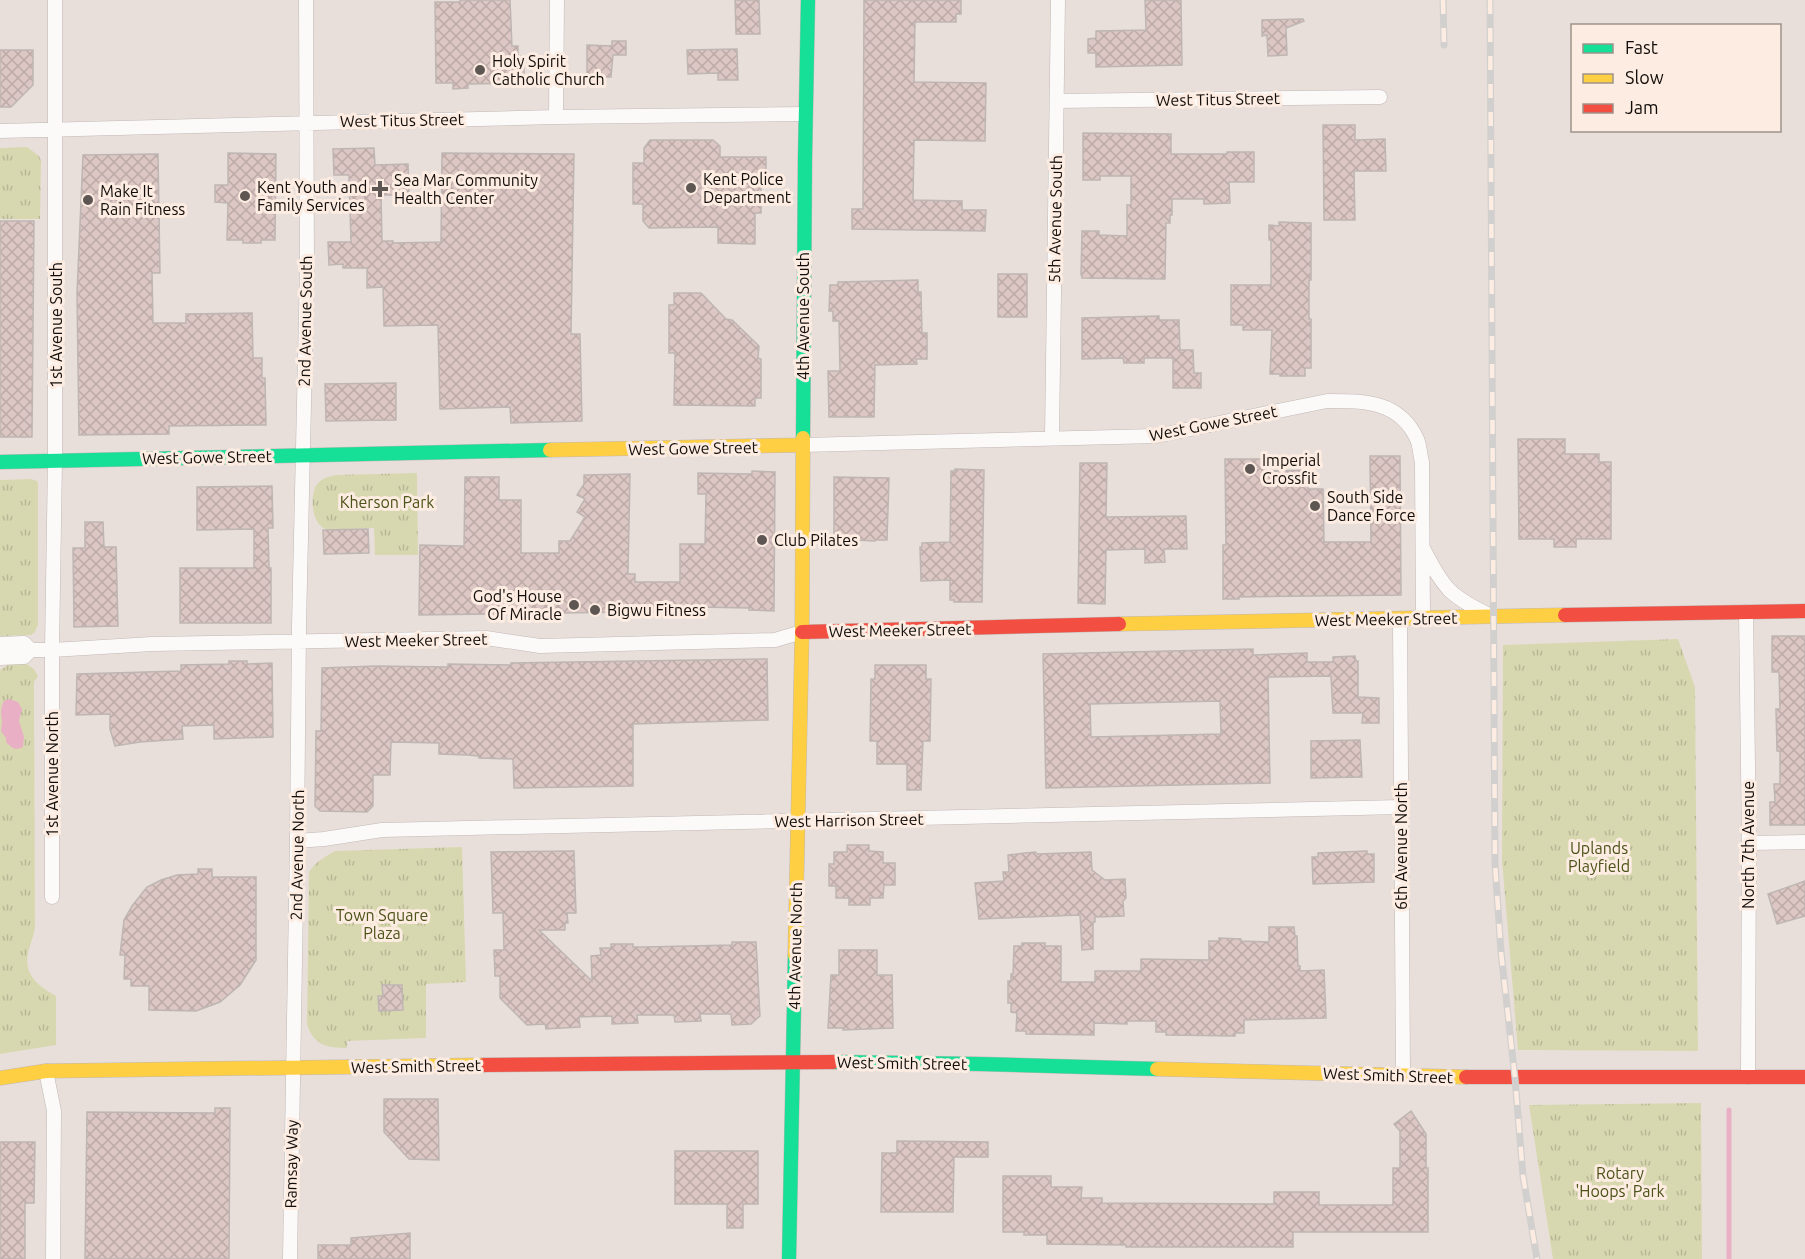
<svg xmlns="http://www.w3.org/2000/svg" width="1805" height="1259" font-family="Ubuntu,sans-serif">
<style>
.park{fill:url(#park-tufts)}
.water{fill:#e9afc4}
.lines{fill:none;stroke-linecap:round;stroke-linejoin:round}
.stream{stroke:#e9afc4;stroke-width:5}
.building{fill:url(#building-cross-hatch);stroke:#beb6b3;stroke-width:1.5;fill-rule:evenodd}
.street-casing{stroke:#c0b8b5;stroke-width:15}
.fast-casing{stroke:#c0b8b5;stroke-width:15}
.slow-casing{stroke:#c0b8b5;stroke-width:15}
.jam-casing{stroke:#c0b8b5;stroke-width:15}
.street{stroke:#fcfaf9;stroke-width:14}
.fast{stroke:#16e098;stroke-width:14}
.slow{stroke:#ffcf43;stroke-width:14}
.jam{stroke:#f24e42;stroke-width:14}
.rail-casing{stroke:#d2d0ce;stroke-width:7}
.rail{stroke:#fcece1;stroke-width:4.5;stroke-dasharray:14;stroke-linecap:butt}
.poi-dot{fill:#5d5653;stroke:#fcece1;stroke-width:2}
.labels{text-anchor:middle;stroke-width:6;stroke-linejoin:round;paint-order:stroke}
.poi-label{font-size:16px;fill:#120d0a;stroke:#fcece1;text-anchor:start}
.street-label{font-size:16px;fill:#120d0a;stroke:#fcece1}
.park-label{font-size:16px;fill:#4c5319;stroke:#fcece1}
</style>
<defs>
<pattern id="park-tufts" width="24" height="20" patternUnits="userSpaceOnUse" patternTransform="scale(1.5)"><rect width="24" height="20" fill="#d7d8b0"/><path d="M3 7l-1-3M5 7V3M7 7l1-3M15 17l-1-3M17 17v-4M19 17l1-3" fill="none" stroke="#b8b896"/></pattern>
<pattern id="building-cross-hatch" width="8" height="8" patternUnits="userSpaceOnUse" patternTransform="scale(1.5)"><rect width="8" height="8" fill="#dcc7c4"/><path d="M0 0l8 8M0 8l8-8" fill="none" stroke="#bcaaa7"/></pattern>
</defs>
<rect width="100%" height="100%" fill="#e9dfda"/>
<path class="park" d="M27 147 39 156 41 161 40 219H0V148Z
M417 473 418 555H375L374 528C362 528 336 531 326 529 311 525 309 492 318 483 323 478 330 476 336 475Z
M31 479 37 481 38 483V625L35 632 31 635 0 636V480Z
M1678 639 1695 687 1698 1051 1518 1050 1502 860 1503 645Z
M22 661 34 669 38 676 34 682 35 927C34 935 32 939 30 946 21 972 35 984 56 996V1045L0 1054V670L13 662Z
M462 847 466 982 426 984V1038L347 1041V1048C327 1048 313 1045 307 1024L309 872C316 862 324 857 335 851Z
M1701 1103 1702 1259H1553L1529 1105Z"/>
<path class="water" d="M9 699 18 702 22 709 19 721 24 737 23 747C15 751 12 748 6 742V738L1 731C1 728 2 725 2 722 1 713 0 709 4 701Z"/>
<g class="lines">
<path class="stream" d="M1729 1110V1259"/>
</g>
<path class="building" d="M460 0H510L512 46H518V56H524V83L468 84V88L453 89V83H436L435 2H460Z
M735 0H759L760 34H736Z
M864 0H961V14H956V22H915L914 82 986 83 985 141 914 140 913 200 962 201V210H986L985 231 852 229V209H863Z
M1145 0H1181L1182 65 1096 67V53H1088V39L1096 38V31L1146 30Z
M1303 19 1304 21 1286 28 1287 55 1268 56 1267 35 1262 36V20Z
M612 41H626V55H613L611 77H601V81H587V45L612 46Z
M737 49 738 80H718V73L688 74 687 50Z
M0 50H33V85L11 107H0Z
M1323 125H1355V140L1385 139 1386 171H1354L1355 220H1324Z
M1083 133 1171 134V154H1227V152H1254V182H1229L1230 203 1204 204V199H1172V215H1170V223H1166L1165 279 1082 278V275H1081L1082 231H1099V235L1127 236V205H1131V176H1100V180H1083Z
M650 140H713L720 146V157H766V179H761V213H755V244L718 243V227L649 228 643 221V204H633V163H644V148Z
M374 148 375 165 408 164 409 195H381L382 241H393V243L441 242 442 153 574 154 571 334H580L582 421 511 423 510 407 440 409 438 325 384 326 383 287 367 288V268H343V264L329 265 328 242H351L349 175H334L333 149Z
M228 153 276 154 275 240H261V243H243V240H227L228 203 215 202V185H228Z
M158 154 160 273H152L153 323H186V314L252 313 253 358H262V378H265L266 425 169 426V434L79 435 77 294 83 155Z
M0 221H34L32 437H0Z
M1279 222 1311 223V280H1309V319H1311V368H1305V376H1280V374H1270L1272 330H1243V325H1231V285H1271V240H1269V225L1279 226Z
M998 274H1027V317H998Z
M918 280V292H921L922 333H927V359H916L917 364 875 365 874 417H829L828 371H840L839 321H833V311H829L830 285H838V282Z
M674 293H701L726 319 732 320 759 346 758 358 761 359V398H755V406L674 405 675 353H669V305H674Z
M1159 316V320H1179L1180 350H1193L1194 373H1201V388H1173V358H1144V363H1124L1123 358 1082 359V318Z
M396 383V420L326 421 325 384Z
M1518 439H1565V454H1599V462H1611V539H1576V547H1554V539H1519Z
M1370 456H1400L1401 595 1239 597V599H1223V545H1226L1225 459H1267V471L1308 470V489H1323L1324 542H1371Z
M1080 463H1107L1106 517 1186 516 1187 549H1164L1165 562 1145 563V549L1106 550 1105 604 1078 603Z
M955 469 984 470 982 602H954V600H950V580L921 581 920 547H922V543L950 542 951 471H955Z
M752 471 775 472 774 611 749 610V608L697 607V611H694L695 613 631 612 419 615 420 545 464 546 465 477H499V500H521V553H559V541H570L585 517 577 512 585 499 577 495 584 484V475L630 474 628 574H635V582H680V544H705L706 494H698V473L752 474Z
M834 477 889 478 887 540H875V541L834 539Z
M272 486 273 528H268L269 568H271V623H180V568H254V529L197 530V487Z
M85 522H103L104 547H116L118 626 74 627 73 548H85Z
M368 529 369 553 324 554 323 530Z
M1772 636H1805V825H1770V802H1775L1774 784H1780V751H1777L1776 709H1780L1779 672H1772Z
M1253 649V655L1307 653V662H1333V657L1355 656 1356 661H1358V697L1379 698V723H1362L1363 713H1333L1331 676 1268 677 1270 783 1046 788 1043 654ZM1220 701 1221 734 1091 737 1090 704Z
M767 659 768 720 633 724V786L514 788 513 759 479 758V756L467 755 439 754V743L391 742 390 775H373V806L367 812 320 811 315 806 316 731H321L322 668 376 666 448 667V664L511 665V663Z
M229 661H247V664L272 663 273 737 214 739V725L182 726 183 739 140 742 115 746 110 729V714L76 715 77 674 181 671V665L229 664Z
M875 665H926V679H931L930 741H923L921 790H907V764H877V741H870L871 679H875Z
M1360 740 1362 777 1311 778V741Z
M847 845H869V851L883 852V863H895V885H884L883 898H870V905H849V898H836V886H829V864H834V852H847Z
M574 851 576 913H567L568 923H565V930H539L592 981 591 956 601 955 600 948H611V944H633V947H645L732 945V942H756L760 1016 751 1024 732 1025 731 1014H700L701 1021 675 1022 674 1015H637L638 1023 612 1024V1016L579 1017 580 1027 546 1029 545 1024 527 1025 500 998V976H495L494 950H504L503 913H493L491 852Z
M1367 851V854H1374V882L1313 884 1312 857H1318V853Z
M1035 852 1038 854 1091 852 1092 870 1105 880 1125 879 1126 898 1123 901 1124 916 1095 917V922H1093V949L1082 950 1080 915 979 919 975 883 1004 881 1003 872H1009L1008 855Z
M198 869H212V877H256V960L240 985 220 1002 196 1011 149 1010V986H131V979H124L125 955H120L124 920 132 906 147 887 161 880 177 875 198 874Z
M1805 881V916L1777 924 1768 894Z
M1269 927H1294L1295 936H1297L1298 966H1300V971L1324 970 1326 1018 1244 1020V1033H1235V1036L1166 1035V1032H1156V1021H1127V1024L1094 1023V1035L1026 1034V1031H1016L1017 1013 1011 1012V1003H1008V981H1011V974H1013L1014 946H1022V943H1045V946H1061V982H1095V971H1141V959L1209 960V941H1219V938L1241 939V941L1269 942Z
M839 950H877V975H892L893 1028 843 1030V1028H828L831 975H839Z
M382 985H402L403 1010 379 1011 378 996H383Z
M384 1099H438L439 1160 409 1159 384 1132Z
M215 1108H230L229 1259H85L87 1112 215 1113Z
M1411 1111 1426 1134V1168H1428V1232H1293V1247H1126V1245L1047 1244V1235H1024V1232H1003V1176H1051V1187H1082L1081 1198H1102V1203L1274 1204V1192H1319V1205H1393V1168H1400V1131L1394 1124Z
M897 1141 988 1142V1157H954L953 1212H881L882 1153H897Z
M0 1142H35L34 1203H25V1259H0Z
M675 1151H758V1204H743V1228H727V1204H675Z
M410 1233V1259H318V1245H351V1238Z"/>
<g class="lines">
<defs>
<path id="street" d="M1057 101 1380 97
M556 117 557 0
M0 131 556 117 805 114
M1052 438 1058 0
M803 445 1156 436 1327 401C1363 401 1399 400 1417 439 1420 446 1420 455 1422 462L1423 618
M1424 550C1444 589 1450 596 1489 615
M1746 612 1749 843 1748 1077
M1400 619 1403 1074
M0 644 24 643 31 650H52L152 644 486 638 540 646 775 640 802 632
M0 658 24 657 31 650
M297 841 324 839 382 830 1401 807
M1749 843 1805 842
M52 897V650L55 460V0
M46 1071 54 1111 53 1259
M290 1259 297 841 299 626 307 270 306 0"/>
<path id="fast" d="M803 438 805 158 808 0
M0 462 550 450
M833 1062 980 1064 1157 1069
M789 1259 795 955"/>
<path id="slow" d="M550 450 803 445
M1119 624 1565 615
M795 955 802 633 803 438
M1157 1069 1466 1077
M0 1078 46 1071 484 1065"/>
<path id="jam" d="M1565 615 1805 611
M802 632 1119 624
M484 1065 833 1062
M1466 1077H1805"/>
</defs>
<use href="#street" class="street-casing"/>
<use href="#fast" class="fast-casing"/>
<use href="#slow" class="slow-casing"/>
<use href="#jam" class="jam-casing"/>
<use href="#street" class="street"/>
<use href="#fast" class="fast"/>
<use href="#slow" class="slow"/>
<use href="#jam" class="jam"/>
<defs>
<path id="rail" d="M1443 0 1444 45
M1490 0 1495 864 1501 952 1515 1078 1523 1176 1537 1259"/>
</defs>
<use href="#rail" class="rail-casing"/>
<use href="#rail" class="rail"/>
</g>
<g class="poi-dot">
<circle cx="480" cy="70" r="6"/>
<circle cx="691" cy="188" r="6"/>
<path d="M377 180h6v6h6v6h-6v6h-6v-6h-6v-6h6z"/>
<circle cx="245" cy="196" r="6"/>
<circle cx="88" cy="200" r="6"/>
<circle cx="1250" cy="469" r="6"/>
<circle cx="1315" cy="506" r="6"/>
<circle cx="762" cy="540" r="6"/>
<circle cx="574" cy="605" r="6"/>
<circle cx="595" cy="610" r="6"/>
</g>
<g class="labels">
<g class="poi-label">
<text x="492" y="67">Holy Spirit<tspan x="492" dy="18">Catholic Church</tspan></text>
<text x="703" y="185">Kent Police<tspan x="703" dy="18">Department</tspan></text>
<text x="394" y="186">Sea Mar Community<tspan x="394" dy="18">Health Center</tspan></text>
<text x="257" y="193">Kent Youth and<tspan x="257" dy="18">Family Services</tspan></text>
<text x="100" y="197">Make It<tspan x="100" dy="18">Rain Fitness</tspan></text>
<text x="1262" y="466">Imperial<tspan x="1262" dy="18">Crossfit</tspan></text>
<text x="1327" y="503">South Side<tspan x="1327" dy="18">Dance Force</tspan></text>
<text x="774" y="546">Club Pilates</text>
<text x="562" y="602" text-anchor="end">God's House<tspan x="562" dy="18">Of Miracle</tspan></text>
<text x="607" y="616">Bigwu Fitness</text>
</g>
<g class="street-label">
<text transform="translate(1218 99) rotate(-1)" y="6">West Titus Street</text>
<text transform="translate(402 120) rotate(-1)" y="6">West Titus Street</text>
<text transform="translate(1055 219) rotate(-89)" y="6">5th Avenue South</text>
<text transform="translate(803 316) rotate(-90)" y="6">4th Avenue South</text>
<text transform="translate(305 321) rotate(-89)" y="6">2nd Avenue South</text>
<text transform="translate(56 325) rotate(-90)" y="6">1st Avenue South</text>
<text transform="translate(1213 423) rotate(-11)" y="6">West Gowe Street</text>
<text transform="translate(693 448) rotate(-1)" y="6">West Gowe Street</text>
<text transform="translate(207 457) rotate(-1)" y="6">West Gowe Street</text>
<text transform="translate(1386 619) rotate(-1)" y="6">West Meeker Street</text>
<text transform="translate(900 630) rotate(-1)" y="6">West Meeker Street</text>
<text transform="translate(416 640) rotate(-1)" y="6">West Meeker Street</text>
<text transform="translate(52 774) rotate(-90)" y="6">1st Avenue North</text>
<text transform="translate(849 820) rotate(-1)" y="6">West Harrison Street</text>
<text transform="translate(1748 845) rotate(-90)" y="6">North 7th Avenue</text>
<text transform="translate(1401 846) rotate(-90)" y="6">6th Avenue North</text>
<text transform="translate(297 855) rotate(-89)" y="6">2nd Avenue North</text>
<text transform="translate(795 946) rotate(-89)" y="6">4th Avenue North</text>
<text transform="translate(902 1063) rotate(1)" y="6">West Smith Street</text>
<text transform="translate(416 1066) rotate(-1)" y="6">West Smith Street</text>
<text transform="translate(1388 1075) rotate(2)" y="6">West Smith Street</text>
<text transform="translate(291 1164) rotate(-89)" y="6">Ramsay Way</text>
</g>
<g class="park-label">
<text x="387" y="508">Kherson Park</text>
<text x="1599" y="854">Uplands<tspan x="1599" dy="18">Playfield</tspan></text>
<text x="382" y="921">Town Square<tspan x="382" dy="18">Plaza</tspan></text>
<text x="1620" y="1179">Rotary<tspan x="1620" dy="18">'Hoops' Park</tspan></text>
</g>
</g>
<rect x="1571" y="24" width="210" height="108" fill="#fcece1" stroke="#9e938b" stroke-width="1.5"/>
<rect x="1583" y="44" width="30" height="9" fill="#16e098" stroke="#9e938b" stroke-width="1.5"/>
<text x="1625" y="54" font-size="18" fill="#120d0a">Fast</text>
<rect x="1583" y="74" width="30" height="9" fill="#ffcf43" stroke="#9e938b" stroke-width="1.5"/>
<text x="1625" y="84" font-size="18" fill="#120d0a">Slow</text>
<rect x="1583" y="104" width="30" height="9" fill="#f24e42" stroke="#9e938b" stroke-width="1.5"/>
<text x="1625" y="114" font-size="18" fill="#120d0a">Jam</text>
</svg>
